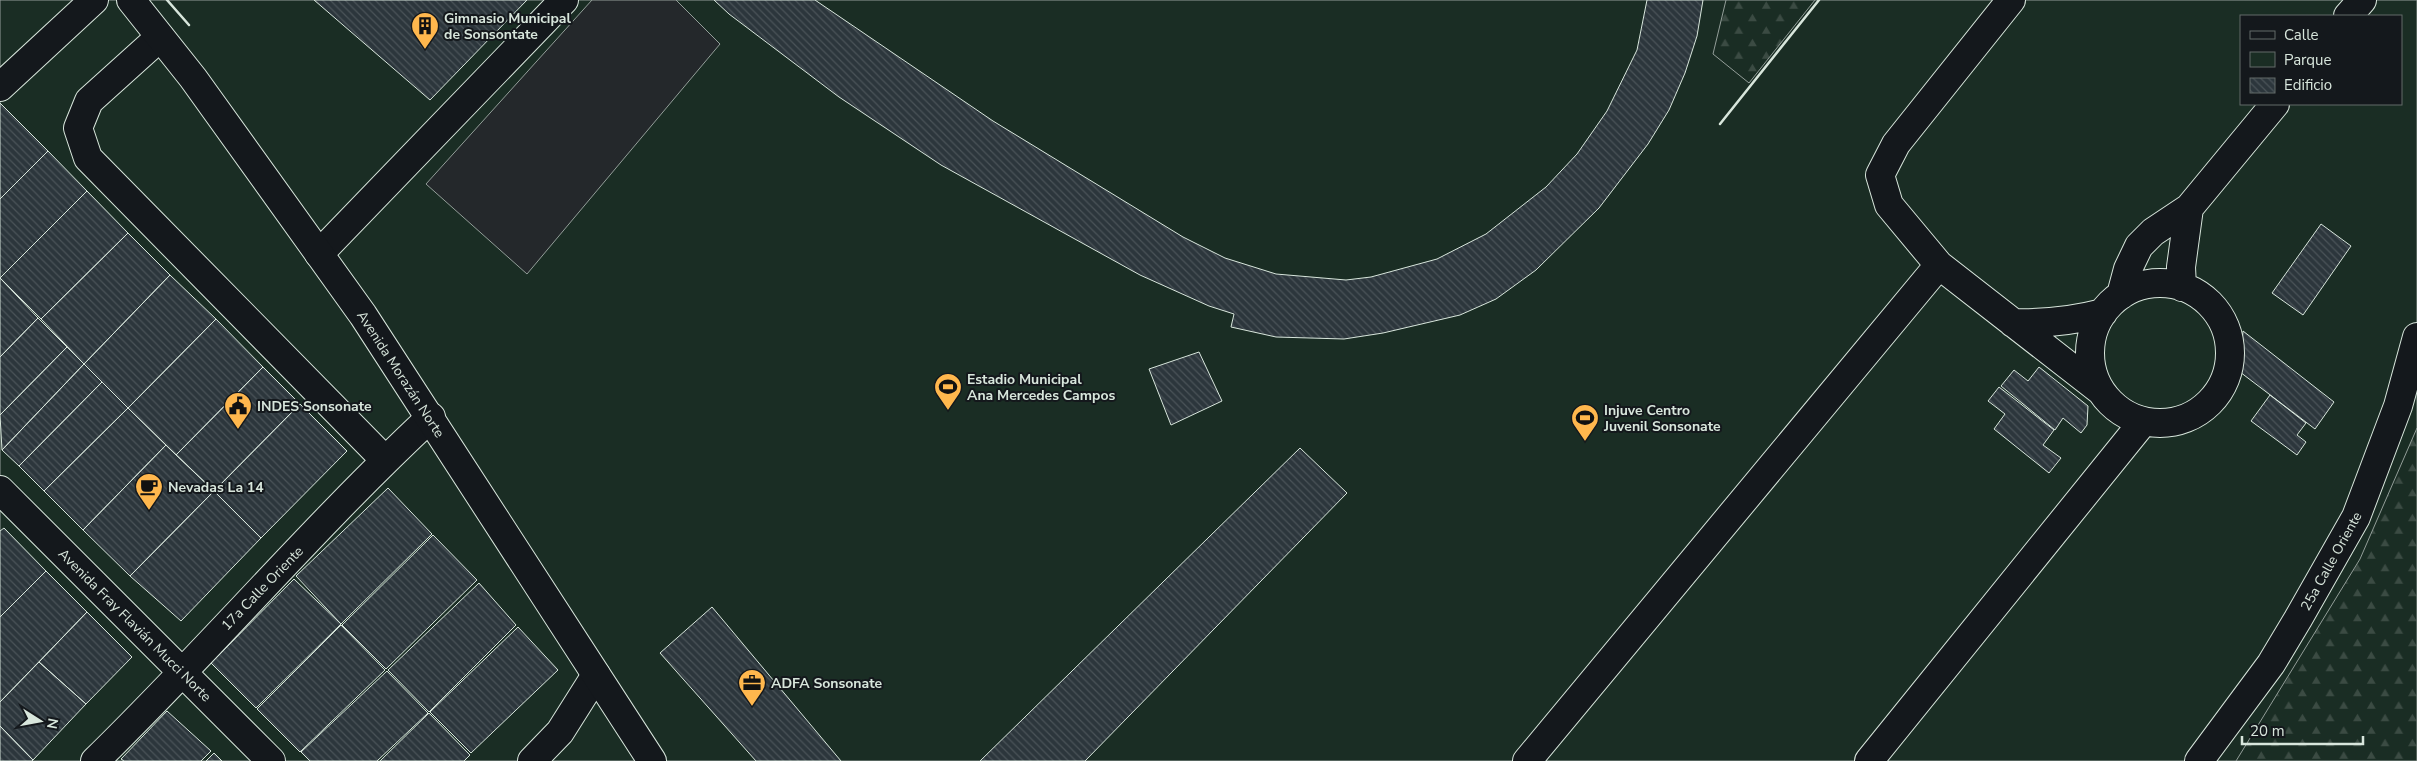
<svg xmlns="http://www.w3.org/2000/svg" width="2417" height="761" font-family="'Nunito Sans',sans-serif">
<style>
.green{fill:#1a2d24;stroke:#939e99;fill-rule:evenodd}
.forest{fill:url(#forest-firs);stroke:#939e99}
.parking{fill:#24282b;stroke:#939e99}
.building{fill:url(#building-back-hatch);stroke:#d8e6dc}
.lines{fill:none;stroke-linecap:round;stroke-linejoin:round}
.minor-casing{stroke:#d8e6dc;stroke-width:30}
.major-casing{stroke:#d8e6dc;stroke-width:30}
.minor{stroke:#14181c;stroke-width:28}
.major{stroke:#14181c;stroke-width:28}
.wall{stroke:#d8e6dc;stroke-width:2.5}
.labels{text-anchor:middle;stroke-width:4;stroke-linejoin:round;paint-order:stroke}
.poi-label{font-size:14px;font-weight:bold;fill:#d8e6dc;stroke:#14181c;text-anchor:start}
.street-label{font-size:14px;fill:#d8e6dc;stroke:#14181c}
</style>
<defs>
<pattern id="forest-firs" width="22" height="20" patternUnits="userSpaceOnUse" patternTransform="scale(1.25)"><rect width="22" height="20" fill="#1a2d24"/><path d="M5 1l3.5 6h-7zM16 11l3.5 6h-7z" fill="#3b4b43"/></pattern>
<pattern id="building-back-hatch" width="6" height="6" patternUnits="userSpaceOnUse" patternTransform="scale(1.25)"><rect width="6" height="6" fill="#2c363c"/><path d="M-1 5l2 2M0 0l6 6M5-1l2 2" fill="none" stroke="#4a5358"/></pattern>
</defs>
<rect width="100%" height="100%" fill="#14181c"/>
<path class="green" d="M0 0H2417V761H0ZM2241 16H2401V104H2241Z"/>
<path class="forest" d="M1726 0H1815L1749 83 1713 54Z
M2417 428V761H2236L2360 559Z"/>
<path class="parking" d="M592 0H676L720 44 527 274 426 184Z"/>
<path class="building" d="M314 0H527L430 100Z
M714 0H815L993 121 1183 237 1225 258 1276 274 1346 280 1371 277 1437 259 1486 234 1546 187 1577 154 1607 111 1637 50 1647 0H1703L1697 36 1685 73 1669 110 1648 144 1599 208 1536 270 1496 299 1460 315 1383 333 1344 339 1276 337 1231 327 1234 314 1209 306 1140 275 941 165 839 97 729 14Z
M0 103 48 151 0 199Z
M48 151 87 191 0 278V199Z
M87 191 128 233 41 319 0 278Z
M2321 224 2351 246 2303 315 2272 293Z
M128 233 170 275 84 364 41 319Z
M170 275 216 319 128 408 84 364Z
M0 278 38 318 0 357Z
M38 318 67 347 0 415V357Z
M216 319 263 367 176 455 128 408Z
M2243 331 2334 402 2315 429 2240 372Z
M67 347 84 364 2 450 0 415Z
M1199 352 1222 401 1171 425 1149 369Z
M84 364 102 382 19 466 2 450Z
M263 367 300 404 214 491 176 455Z
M2039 367 2088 406 2087 425 2081 433 2063 418 2055 430 2001 386 2014 370 2028 381Z
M102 382 128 408 44 491 19 466Z
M1999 387 2054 430 2043 445 2061 458 2049 473 1994 429 2005 414 1988 401Z
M2270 395 2306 423 2297 435 2306 442 2297 455 2251 421Z
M300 404 347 451 261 538 214 491Z
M128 408 166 445 83 530 44 491Z
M166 445 214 491 130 576 83 530Z
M1300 448 1347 493 1085 761H980Z
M388 488 432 534 341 624 296 576Z
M214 491 261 538 181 621 130 576Z
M4 528 46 571 0 617V531Z
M433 535 477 580 386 669 342 625Z
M46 571 87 612 0 702V617Z
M294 579 341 624 256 708 211 663Z
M479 583 516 625 429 712 388 670Z
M712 607 841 761H756L660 653Z
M87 612 132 657 86 704 39 662Z
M341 625 385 670 300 752 257 709Z
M518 627 558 670 471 753 430 712Z
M39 662 86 704 33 760 0 726V702Z
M387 671 428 713 377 761H310L301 752Z
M167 711 211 751 201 761H124L121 759Z
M429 713 470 755 464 761H380Z
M0 726 33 760 32 761H0Z
M214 753 222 761H206Z"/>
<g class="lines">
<defs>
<path id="minor" d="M2011 0 1896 144 1880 175 1889 205 1939 265 2101 391
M2348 16 2362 0
M160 37 89 101 78 128 88 158 385 460
M319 254 564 0
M2090 353a70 70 0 1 1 140 0a70 70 0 1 1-140 0Z
M2182 287 2181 267 2189 208
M2121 295 2128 269 2139 246 2153 232 2189 208 2275 104
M2013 323C2045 324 2072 321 2103 313
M0 490 271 761
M95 761C210 649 314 526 431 417
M532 761 560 732 596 675
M1527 761 1939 265
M1869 761 2143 422
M2199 761 2271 664 2298 619 2356 517 2398 406 2417 337"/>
<path id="major" d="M131 0 193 78 363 315 652 761
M0 87 94 0"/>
</defs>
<use href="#minor" class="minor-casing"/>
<use href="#major" class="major-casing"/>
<use href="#minor" class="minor"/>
<use href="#major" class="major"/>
<path class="wall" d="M167 0 189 25
M1720 124 1819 0"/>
</g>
<defs>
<symbol id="building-pin" viewBox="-11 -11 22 30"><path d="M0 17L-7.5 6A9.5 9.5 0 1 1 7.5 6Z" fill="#ffb74d" stroke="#14181c"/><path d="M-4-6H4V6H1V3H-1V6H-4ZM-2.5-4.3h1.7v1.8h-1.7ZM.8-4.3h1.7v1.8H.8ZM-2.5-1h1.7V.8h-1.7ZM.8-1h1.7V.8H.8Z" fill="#111"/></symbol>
<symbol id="stadium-pin" viewBox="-11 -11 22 30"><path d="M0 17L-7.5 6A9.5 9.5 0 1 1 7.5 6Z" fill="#ffb74d" stroke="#14181c"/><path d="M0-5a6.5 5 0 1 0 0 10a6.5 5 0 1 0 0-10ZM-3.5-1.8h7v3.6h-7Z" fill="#111"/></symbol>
<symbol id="civic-pin" viewBox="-11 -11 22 30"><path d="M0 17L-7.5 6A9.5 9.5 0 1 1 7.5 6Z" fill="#ffb74d" stroke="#14181c"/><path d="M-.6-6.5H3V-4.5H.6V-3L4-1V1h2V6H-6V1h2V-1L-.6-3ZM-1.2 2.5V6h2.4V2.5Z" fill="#111"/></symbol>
<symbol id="cafe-pin" viewBox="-11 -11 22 30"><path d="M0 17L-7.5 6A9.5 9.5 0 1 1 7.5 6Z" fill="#ffb74d" stroke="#14181c"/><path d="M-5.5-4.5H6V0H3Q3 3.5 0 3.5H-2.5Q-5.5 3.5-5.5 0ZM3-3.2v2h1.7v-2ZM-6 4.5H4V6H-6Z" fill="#111"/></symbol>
<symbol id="office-pin" viewBox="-11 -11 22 30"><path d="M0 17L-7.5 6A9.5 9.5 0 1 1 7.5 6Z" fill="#ffb74d" stroke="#14181c"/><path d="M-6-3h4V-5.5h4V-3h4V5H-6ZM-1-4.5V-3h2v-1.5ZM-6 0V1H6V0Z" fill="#111"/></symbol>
</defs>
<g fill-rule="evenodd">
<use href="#building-pin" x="409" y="10" width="32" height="43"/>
<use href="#stadium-pin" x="932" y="371" width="32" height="43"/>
<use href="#civic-pin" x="222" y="390" width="32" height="43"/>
<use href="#stadium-pin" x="1569" y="402" width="32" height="43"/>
<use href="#cafe-pin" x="133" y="471" width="32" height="43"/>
<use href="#office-pin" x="736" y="667" width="32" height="43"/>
</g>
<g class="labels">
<g class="poi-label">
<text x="444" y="23">Gimnasio Municipal<tspan x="444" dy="16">de Sonsontate</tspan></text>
<text x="967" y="384">Estadio Municipal<tspan x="967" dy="16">Ana Mercedes Campos</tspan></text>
<text x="257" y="411">INDES Sonsonate</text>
<text x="1604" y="415">Injuve Centro<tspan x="1604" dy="16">Juvenil Sonsonate</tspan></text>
<text x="168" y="492">Nevadas La 14</text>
<text x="771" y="688">ADFA Sonsonate</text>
</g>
<g class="street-label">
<text transform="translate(401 374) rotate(57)" y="5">Avenida Morazán Norte</text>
<text transform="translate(2331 561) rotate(-61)" y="5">25a Calle Oriente</text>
<text transform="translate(262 588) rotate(-46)" y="5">17a Calle Oriente</text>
<text transform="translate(135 625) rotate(45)" y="5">Avenida Fray Flavián Mucci Norte</text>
</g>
</g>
<rect x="2240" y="15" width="162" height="90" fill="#14181c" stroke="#626a69"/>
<rect x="2250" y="31" width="25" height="8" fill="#14181c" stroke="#626a69"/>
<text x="2284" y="40" font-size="15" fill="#d8e6dc">Calle</text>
<rect x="2250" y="52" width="25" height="15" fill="#1a2d24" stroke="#626a69"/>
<text x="2284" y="65" font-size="15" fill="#d8e6dc">Parque</text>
<rect x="2250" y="78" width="25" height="15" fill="url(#building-back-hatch)" stroke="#626a69"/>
<text x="2284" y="90" font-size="15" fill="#d8e6dc">Edificio</text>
<g transform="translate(40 721) rotate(101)" stroke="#14181c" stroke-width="4" paint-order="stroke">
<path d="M0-4L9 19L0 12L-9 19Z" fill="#d8e6dc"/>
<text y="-8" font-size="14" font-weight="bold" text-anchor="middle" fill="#d8e6dc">N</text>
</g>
<path d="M2242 736v8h121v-8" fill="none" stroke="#d8e6dc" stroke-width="2.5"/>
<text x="2250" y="736" font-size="15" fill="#d8e6dc" stroke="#14181c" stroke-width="4" paint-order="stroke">20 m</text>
</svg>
